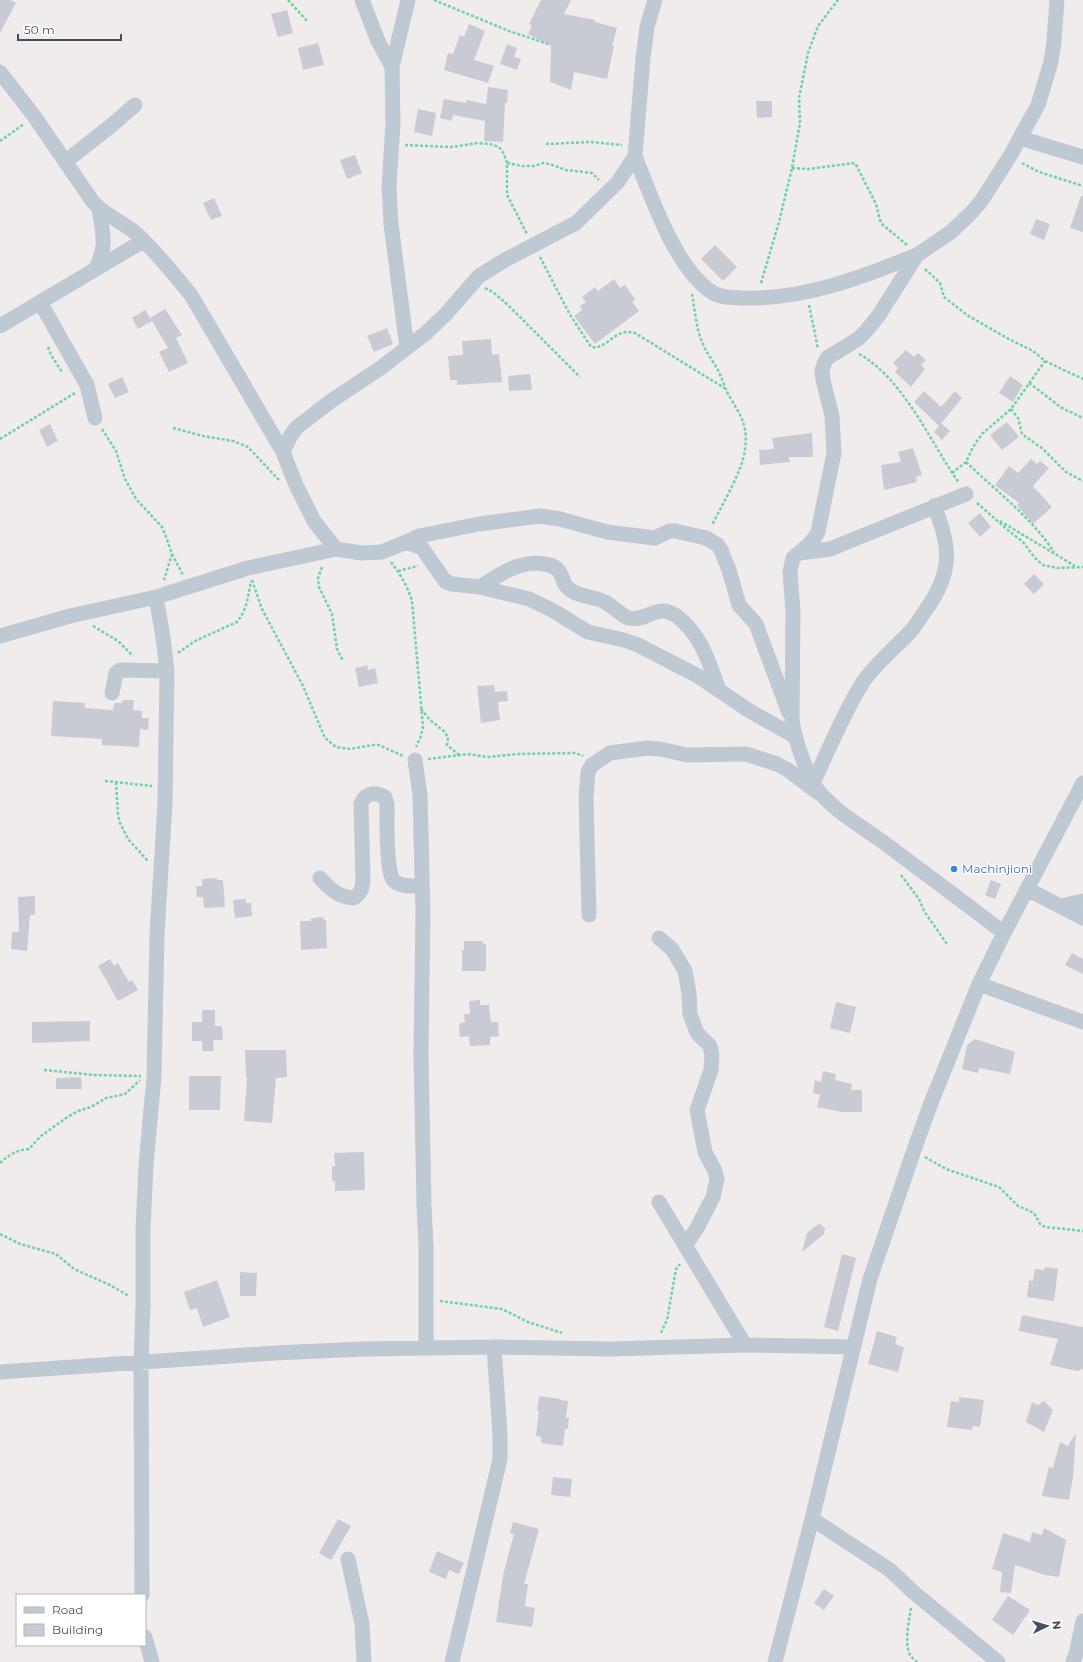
<svg xmlns="http://www.w3.org/2000/svg" width="1083" height="1662" font-family="Montserrat,sans-serif">
<style>
.building{fill:#c8cbd3}
.lines{fill:none;stroke-linecap:round;stroke-linejoin:round}
.path{stroke:#6ad4a2;stroke-width:2.5;stroke-dasharray:3 2;stroke-linecap:butt}
.minor{stroke:#bec9d4;stroke-width:15}
.shop-dot{fill:#3f7fe0;stroke:#fff;stroke-width:1.5}
.labels{text-anchor:middle;stroke-width:3;stroke-linejoin:round;paint-order:stroke}
.shop-label{font-size:12px;fill:#366cbe;stroke:#fff;text-anchor:start}
</style>
<rect width="100%" height="100%" fill="#f0ecec"/>
<path class="building" d="M0 0H10L16 3 0 33Z
M541 0H571L564 14 595 20V22L617 28 612 46H614L607 79 574 72 571 90 550 82 551 46 528 34 532 26 529 24Z
M287 10 293 33 278 37 271 14Z
M469 24 485 31 474 60 494 66 488 83 444 70 448 53 453 54 460 35 464 37Z
M318 43 324 65 303 70 298 48Z
M507 44 517 48 514 57 521 59 517 70 500 64Z
M488 87 508 90 507 103H505L503 142 484 141 485 121 453 115 452 121 440 118 444 99 466 103V100L486 104Z
M756 101H772V117L757 118Z
M418 109 436 113 432 136 414 132Z
M355 155 362 173 347 179 340 160Z
M1081 196H1083V232L1070 228Z
M214 198 222 216 211 220 203 203Z
M1036 219 1050 224 1044 240 1030 234Z
M715 245 737 267 723 281 701 259Z
M614 279 620 288 625 285 635 299 632 302 639 311 595 344 574 316 582 310 580 306 586 302 582 297 595 287 598 291Z
M165 309 182 335 176 338 188 363 169 372 159 352 168 348 152 321 138 329 132 318 145 310 150 318Z
M387 328 393 344 374 352 367 336Z
M491 339 492 355 499 354 502 382 457 385V380H450L448 356 463 355 462 341Z
M906 350 914 357 918 353 926 360 921 365 925 369 911 387 895 372 898 368 893 363Z
M530 374 532 390 509 391 508 376Z
M1010 376 1023 385 1013 402 999 393Z
M122 377 129 392 115 398 108 384Z
M924 391 941 407 955 391 962 398 939 426 914 402Z
M1007 422 1019 437 1002 450 990 435Z
M941 423 950 431 942 440 934 432Z
M50 424 58 441 47 447 39 430Z
M812 433 813 457H789L790 462 760 465 759 450 774 449 772 438Z
M913 448 922 475 916 477 917 482 884 490 881 465 901 462 898 452Z
M1031 459 1037 464 1040 461 1049 468 1033 486 1052 507 1033 524 1017 505 1019 503 995 485 1009 466 1018 473Z
M980 513 991 527 980 537 968 523Z
M1034 574 1044 584 1034 594 1024 584Z
M367 665 368 670 375 668 378 683 359 687 355 668Z
M494 685 495 692 507 691 508 701 498 702 500 720 481 723 477 686Z
M123 700H134L133 710 142 711V718H149L148 730 140 729 139 747 102 745V739L51 736 53 701 85 703V708L113 710 114 703H122Z
M217 878V880H223L225 907 204 908 203 897H197L196 886H202V879Z
M991 880 1001 884 995 899 985 895Z
M35 896V915H30L27 951 11 949 12 932H19L18 897Z
M246 899V903H251L252 916 235 918 233 900Z
M323 917 324 920H326L327 948 301 950 300 921H311V918Z
M464 941H483V944H486V971H462V950H464Z
M1072 953 1083 959V974L1065 965Z
M110 959 114 966 118 963 129 982 132 980 138 990 118 1001 98 966Z
M480 1000V1005H489L491 1022H498L499 1036 490 1037V1045L470 1046 469 1036 460 1037 459 1024 465 1022 464 1014H470L469 1001Z
M836 1002 856 1007 850 1033 830 1028Z
M202 1010H215V1026H222L223 1040H213L214 1051H202V1041H192V1022H202Z
M90 1021V1041L32 1043V1022Z
M975 1039 1015 1052 1010 1074 979 1068 978 1073 962 1069 967 1045Z
M245 1050H286L287 1077 276 1078 272 1123 244 1121 247 1078H246Z
M823 1071 836 1074 835 1080 852 1084 851 1090H862V1112H842L817 1107 820 1095 813 1093 815 1080 821 1082Z
M189 1076H221L220 1110H189Z
M81 1077 82 1089H56V1078Z
M364 1152 365 1190 335 1191V1181H332V1166H335L334 1153Z
M820 1224 825 1228 824 1234 802 1252 807 1233 817 1225Z
M842 1254 856 1258 838 1331 824 1327Z
M1045 1267 1058 1269 1054 1301 1027 1297 1029 1280 1033 1281 1035 1269 1044 1270Z
M240 1272 257 1273 256 1296H240Z
M217 1280 230 1317 203 1327 197 1308 190 1310 184 1292Z
M1022 1315 1083 1327V1369L1077 1371 1050 1365 1058 1339 1019 1331Z
M877 1331 897 1337 895 1344 904 1347 898 1372 868 1364Z
M539 1396 560 1399V1400L568 1401 566 1418H569L568 1429H565L563 1446 541 1443V1437L536 1436 539 1411H537Z
M959 1397 984 1400 980 1427 973 1426 972 1430 947 1427 951 1401 959 1402Z
M1044 1401 1053 1410 1044 1432 1026 1422 1032 1402 1038 1405Z
M1076 1433 1073 1477 1069 1500 1042 1496 1049 1467 1053 1468 1060 1442 1068 1446Z
M553 1477 572 1479 570 1497 551 1495Z
M338 1519 351 1526 331 1560 319 1553Z
M513 1522 539 1529 524 1584H528L525 1606 535 1608 532 1627 496 1622 503 1575 514 1534 510 1533Z
M1044 1528 1066 1540 1059 1577 1045 1575 1015 1565 1011 1593 1000 1592 1002 1572 992 1569 1003 1533 1030 1542 1032 1532 1042 1535Z
M437 1551 464 1563 459 1574 449 1570 446 1579 429 1572Z
M824 1589 834 1596 824 1610 814 1603Z
M1008 1596 1030 1610 1013 1635 992 1620Z"/>
<g class="lines">
<path class="path" d="M288 0 308 22
M434 0 509 31 548 44
M0 141 24 124
M546 144 590 142 622 145
M405 145 451 147 478 143 490 144 499 147 504 154 507 163V195L527 234
M507 163 522 166H534L543 163 550 164 566 170 592 173 599 180
M1022 163 1039 172 1083 186
M792 168 808 169 855 163 876 204 880 220 883 225 907 245
M540 257 569 313 591 347C608 350 614 327 635 333L726 389
M925 269 940 283 944 297 967 315 1005 337 1033 351 1045 361 1083 379
M761 283 779 222 792 168 800 123 799 98 808 53 818 26 838 0
M485 288 493 292 508 305 580 377
M692 294C695 310 696 329 703 344 706 352 711 358 715 365 722 376 724 388 731 399 742 418 748 426 745 450 742 472 722 505 712 525
M809 305 818 349
M48 347 51 355 62 372
M859 354C903 378 931 443 959 483
M1029 383 1062 408 1083 418
M1011 409 1018 418 1022 434 1043 449 1066 472 1083 481
M173 428 203 436 233 441 248 447 279 480
M102 429 116 451 125 479 136 499 162 527 165 534 172 554 164 580
M0 439 75 393
M966 462C996 491 1031 517 1054 552
M952 473 966 462 973 447 982 434 1011 409 1045 361
M977 503 1009 531 1023 542 1035 558 1043 565 1057 568 1083 567
M1000 521 1075 566
M172 554 183 575
M391 562C400 574 408 587 412 601L423 727 421 736 416 747
M322 567 318 578 319 587 332 614 337 649 343 661
M398 571 418 566
M252 580 262 609 303 686 325 738 336 747 350 749 373 745H379L403 756
M93 626 118 641 133 656
M178 653 195 641 237 622C247 610 248 596 251 581
M421 709 430 720 445 732 448 738 447 745 459 755
M428 759 468 754 487 757 517 754 575 753 583 756
M105 781 152 786
M116 782 118 815 120 823 128 839 148 861
M901 875 919 899 924 911 947 944
M44 1070 94 1075 141 1076
M925 1157 946 1169 999 1187 1018 1206 1034 1213 1040 1224 1045 1227 1083 1231
M0 1163C9 1155 16 1150 29 1149L41 1136 66 1118 78 1111 91 1107 106 1098 125 1094 140 1080
M0 1234 20 1244 56 1254 74 1269 110 1285 129 1296
M440 1301 502 1309 528 1322 562 1333
M661 1333 667 1320 676 1269 680 1264
M911 1608C909 1620 904 1644 910 1655 912 1658 915 1660 917 1662"/>
<path class="minor" d="M362 0 378 41 392 67
M0 72 34 116 93 202C104 214 120 221 133 231 153 247 174 275 191 295L283 452 296 485 314 521 336 549
M1020 138 1083 157
M635 156C651 196 674 265 710 291 719 298 730 297 741 298 803 300 860 278 917 255
M65 162 112 125 135 105
M96 268C108 245 102 232 99 208
M40 302 87 385 95 418
M0 326 143 241
M407 348 391 224 389 187 393 123 392 67 408 0
M283 452 290 437 296 428 331 401 382 367 426 333 446 314 479 276 505 260 576 223 618 182 635 156 643 58 647 27 655 0
M406 542 419 536 479 524 540 516 560 519 607 532 655 538 669 531H675L706 538 718 545 721 550 729 570 739 605 756 624 789 713
M799 553 830 549 966 494
M480 587C500 574 520 560 544 564 550 565 555 566 558 570 563 575 562 583 568 588 577 597 594 596 605 602 611 605 625 618 629 618 649 622 657 601 678 617 703 638 708 661 719 690
M0 636 70 616 156 597 248 568 336 549 361 553 382 552 406 542 422 548 445 581 452 584 480 587 529 599 552 610 588 632 624 640 638 645 698 676 748 710 794 736
M112 693 116 673 120 670 167 671
M415 760 420 795 423 912 421 1054 424 1205 426 1246V1348
M813 783C829 749 843 714 863 682 876 663 895 648 911 631 916 625 920 618 925 611 952 574 952 548 934 506
M320 878C330 889 338 897 354 898 361 893 362 889 363 881L361 804C365 793 374 791 385 797L387 804C387 816 386 876 394 881 401 887 413 886 421 886
M1027 889 1083 918
M1061 906 1083 901
M589 915 586 798 588 772 592 765 610 753 647 748 660 749 687 755 746 754 777 764 788 770 817 792
M1004 933C965 903 926 874 887 845 866 829 840 815 822 795 808 781 795 740 792 720L793 611 790 572 793 558C803 549 812 544 818 532L834 453 832 416 823 380 822 370 824 364 827 358 858 339 867 330 879 315 917 255 951 232 971 213 982 200 1010 156 1038 105 1051 62 1054 41 1057 0
M659 938 672 949 685 971 689 993 690 1014 697 1033 710 1046 712 1055 711 1070 697 1110 705 1152 715 1171 717 1179 713 1197 697 1228 685 1246
M979 984 1083 1022
M659 1202 745 1345
M0 1372 275 1353 363 1349 494 1347 611 1349 745 1345 853 1347
M812 1519 890 1570 912 1591 998 1662
M348 1559 362 1624 364 1662
M142 1595 141 1362 143 1305V1229L146 1165 154 1077 157 934 165 803 167 671 163 637 156 597
M145 1637 152 1662
M452 1662 500 1459V1435L494 1347
M775 1662 812 1519 870 1279 914 1150 931 1103 979 984 1004 933 1083 783
M1073 1662 1076 1654 1083 1621"/>
</g>
<circle class="shop-dot" cx="954" cy="869" r="4"/>
<g class="labels">
<g class="shop-label">
<text x="962" y="873">Machinjioni</text>
</g>
</g>
<rect x="16" y="1594" width="130" height="52" fill="#ffffff" stroke="#b4b9be"/>
<rect x="24" y="1607" width="20" height="6" fill="#bec9d4" stroke="#b4b9be"/>
<text x="52" y="1614" font-size="12" fill="#43505c">Road</text>
<rect x="24" y="1624" width="20" height="12" fill="#c8cbd3" stroke="#b4b9be"/>
<text x="52" y="1634" font-size="12" fill="#43505c">Building</text>
<g transform="translate(1047 1626) rotate(85)" stroke="#ffffff" stroke-width="3" paint-order="stroke">
<path d="M0-3L7 15L0 10L-7 15Z" fill="#43505c"/>
<text y="-6" font-size="11" font-weight="bold" text-anchor="middle" fill="#43505c">N</text>
</g>
<path d="M18 34v6h103v-6" fill="none" stroke="#43505c" stroke-width="2"/>
<text x="24" y="34" font-size="12" fill="#43505c" stroke="#ffffff" stroke-width="3" paint-order="stroke">50 m</text>
</svg>
